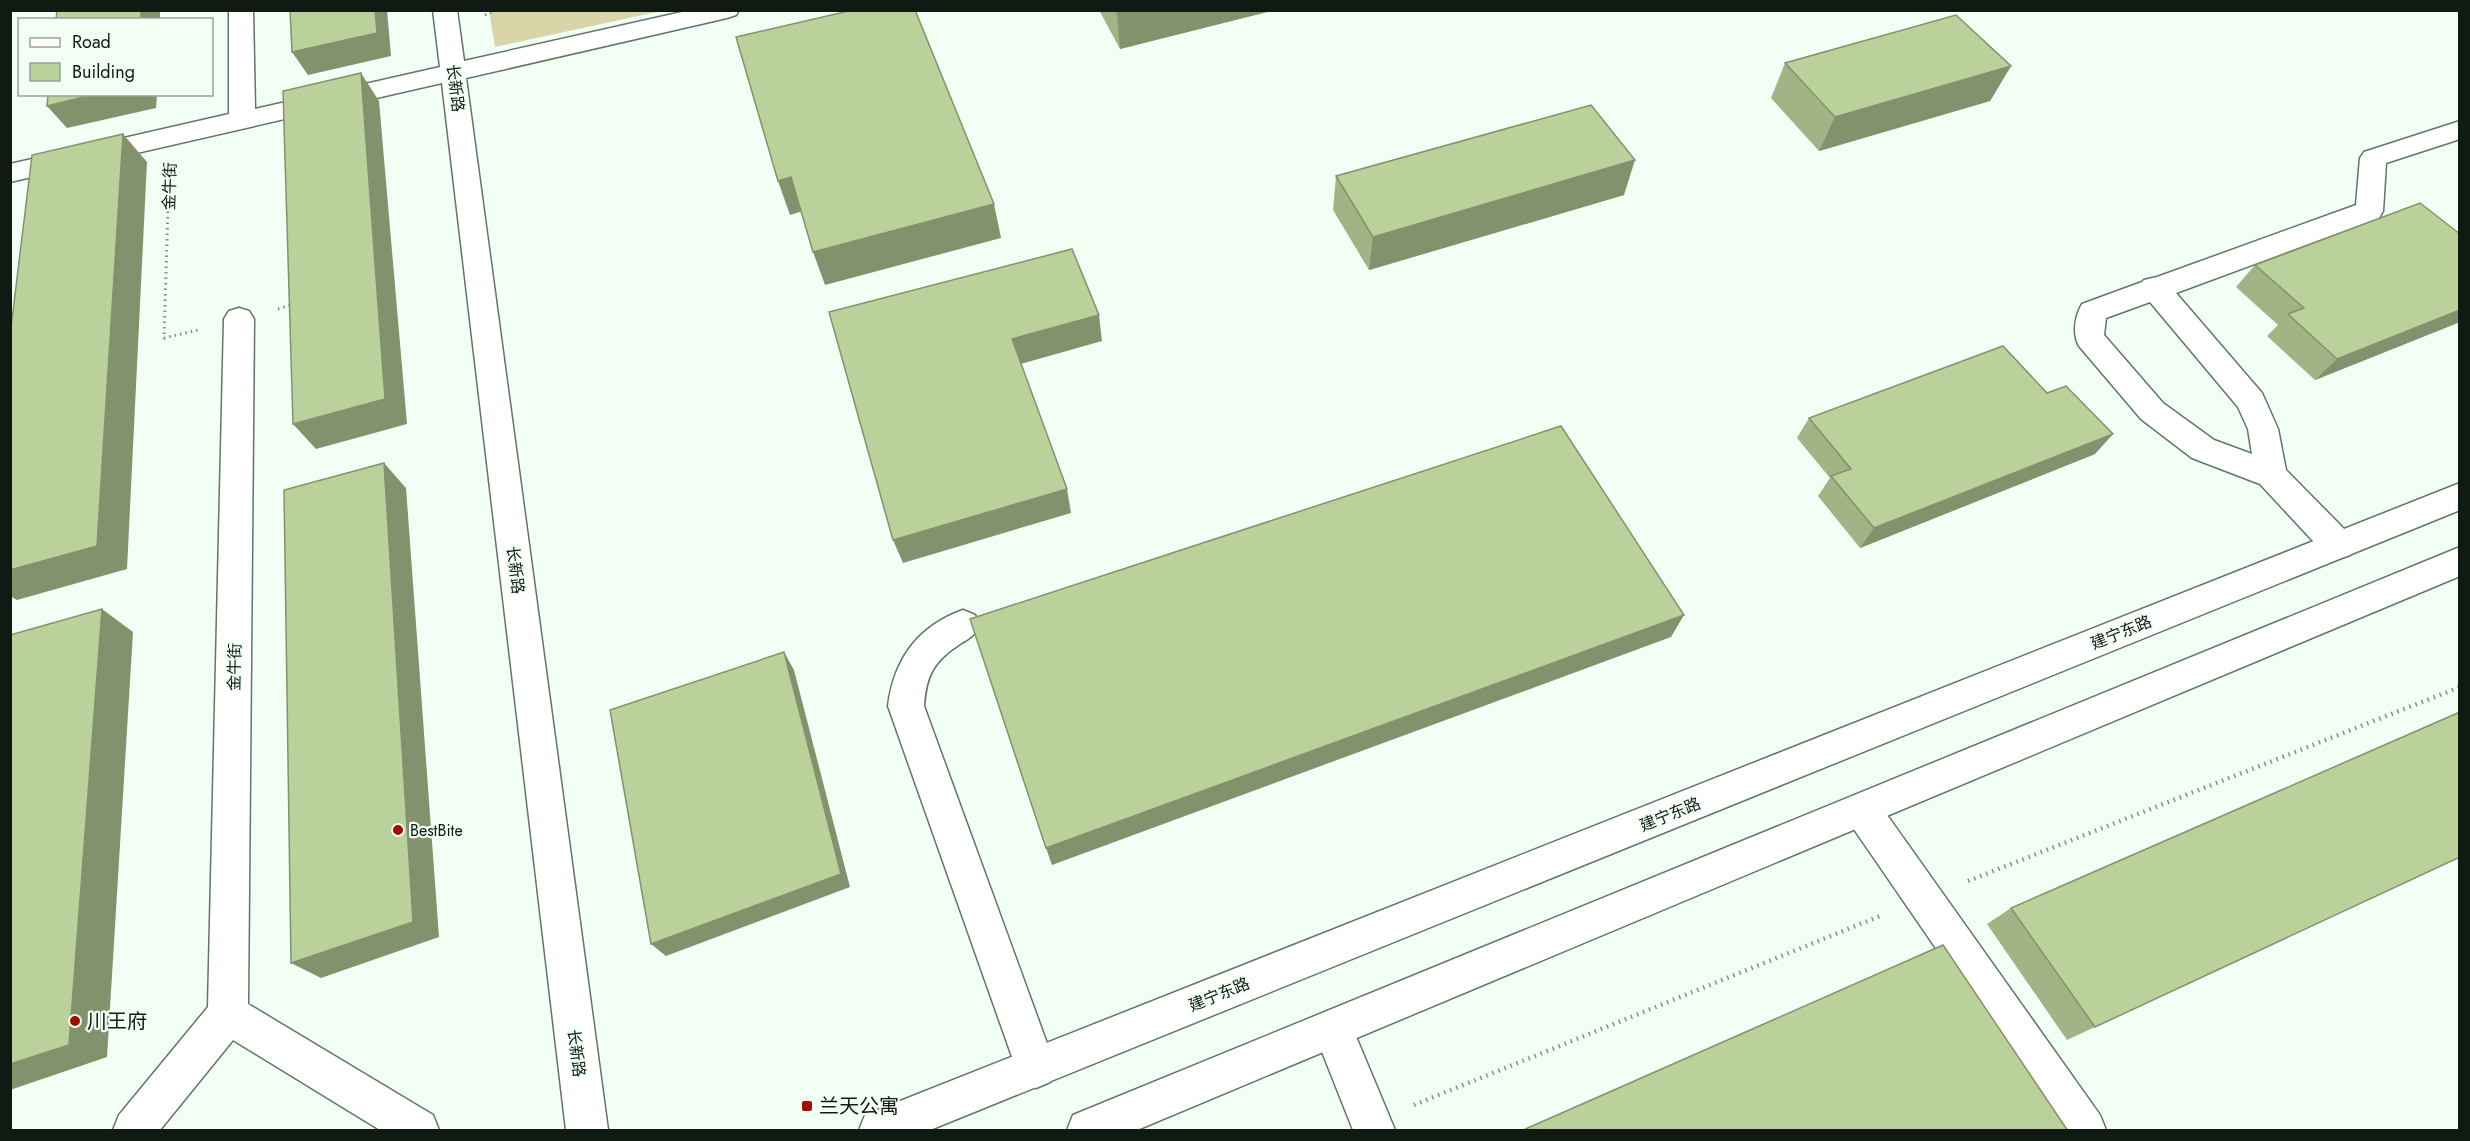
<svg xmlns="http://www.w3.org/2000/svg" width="2470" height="1141" font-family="Jost,'Noto Sans SC',sans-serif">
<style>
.green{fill:#d9d5a9}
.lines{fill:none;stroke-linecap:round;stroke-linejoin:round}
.minor-casing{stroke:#627666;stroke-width:3}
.major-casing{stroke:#627666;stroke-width:3}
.path-far1{stroke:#859088;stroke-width:3;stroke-dasharray:1.5 4;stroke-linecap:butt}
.path{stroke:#859088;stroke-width:4.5;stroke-dasharray:1.5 5;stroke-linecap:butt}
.minor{fill:#fff;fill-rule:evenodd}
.major{fill:#fff;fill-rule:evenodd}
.wall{fill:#a0b485}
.shaded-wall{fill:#82926c}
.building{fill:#bad19b;stroke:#82926c;stroke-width:1.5}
.poi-dot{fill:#a30d01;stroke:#f1fff4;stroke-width:2}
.labels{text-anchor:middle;stroke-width:4.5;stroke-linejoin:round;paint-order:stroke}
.street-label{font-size:16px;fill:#111913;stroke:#f1fff4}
.poi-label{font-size:16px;fill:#111913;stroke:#f1fff4;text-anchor:start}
.near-poi-label{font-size:20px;fill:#111913;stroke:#f1fff4;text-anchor:start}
</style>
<rect width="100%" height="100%" fill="#f1fff4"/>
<path class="green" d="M489 11V10L661 11 495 47Z"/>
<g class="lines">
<defs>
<path id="minor" d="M229 10H253L255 109 440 67 433 10H457L464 61 691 10H739L736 15 727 18 466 78 608 1130H566L442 83 10 182V164L229 114Z
M2460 121V139L2386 163 2383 211 2379 218 2176 293 2262 393 2278 429 2286 470 2350 535 2354 545 2350 555 2338 559 2326 555 2260 484 2192 458 2141 419 2079 346C2072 334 2075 316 2082 304L2142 282 2144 280 2157 277 2356 205 2360 158 2364 152ZM2150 302 2238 407 2248 429 2252 454 2214 440 2163 403 2104 335 2106 318Z
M239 308 249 311 254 319 248 1004 433 1115 439 1130H380L233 1040 160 1130H113L119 1115 208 1007 224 319 229 311Z
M963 610 975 615 980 625C975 635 970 638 960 644 934 661 926 675 924 706L1056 1068 1050 1082 1036 1088 1022 1082 1016 1068 888 706C894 659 918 626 963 610Z
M1862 793 1875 798 2100 1115 2106 1130H2061L1849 822 1844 810 1849 798Z
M1333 1009 1347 1015 1395 1130H1353L1313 1029 1319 1015Z"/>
<path id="major" d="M2460 483V510L930 1130H859L865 1115 880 1109Z
M2460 547V576L1137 1130H1067L1073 1115Z"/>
</defs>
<use href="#minor" class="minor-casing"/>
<use href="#major" class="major-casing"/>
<path class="path-far1" d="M485 15 495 10
M169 173 164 338 198 330
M278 309 291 305V303"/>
<path class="path" d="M1968 881 2460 687
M1414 1105 1880 916"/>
<use href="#minor" class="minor"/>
<use href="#major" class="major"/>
</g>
<path class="wall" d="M1099 10H1275L1120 49Z
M1785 63 2011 66 1990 101 1819 151 1771 98Z
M1336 176 1624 195 1369 270 1333 210Z
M2460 234V322L2315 380 2267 336 2278 325 2236 287 2255 265Z
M1809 418 2095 454 1860 548 1818 496 1830 478 1797 438Z
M2011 908 2095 1027 2067 1040 1987 924Z"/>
<path class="shaded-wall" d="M141 10H160V20H141Z
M375 10H387L391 56 308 75 292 52Z
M1129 10H1275L1120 49 1117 13Z
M2011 66 1990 101 1819 151 1835 117Z
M361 73 379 101 407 424 316 449 293 424Z
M96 94H157L156 108 67 128 47 106Z
M123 134 147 162 127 569 17 600 10 596V570Z
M1635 160 1624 195 1369 270 1373 237Z
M791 177 803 211 790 215 778 181Z
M994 204 1001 238 825 285 813 252Z
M2460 310V322L2315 380 2337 359Z
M1099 315 1102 341 1017 365 1012 339Z
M2113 434 2095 454 1860 548 1874 528Z
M384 463 406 488 439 937 321 978 291 963Z
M1067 489 1071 513 903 563 893 540Z
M102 609 133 632 107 1057 10 1090V1064Z
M1684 615 1671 637 1052 865 1046 848Z
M784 652 794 670 850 887 666 956 651 944Z"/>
<path class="building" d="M57 10H141V20H56Z
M290 10H375L377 33 292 52Z
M853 10H915L994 204 813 252 791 177 778 181 736 37Z
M1115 10H1129L1117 13Z
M1956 15 2011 66 1835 117 1785 63Z
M361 73 385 399 293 424 283 91Z
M48 94H96L47 106Z
M1591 105 1635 160 1373 237 1336 176Z
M123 134 97 546 10 570V336L32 155Z
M2420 203 2460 234V310L2337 359 2288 314 2304 308 2255 265Z
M1072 249 1099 315 1012 339 1067 489 893 540 829 312Z
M2003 346 2047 393 2066 386 2113 434 1874 528 1831 476 1851 469 1809 418Z
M1561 426 1684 615 1046 848 970 619Z
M384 463 413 922 291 963 284 490Z
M102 609 69 1045 10 1064V635Z
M784 652 841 874 651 944 610 710Z
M2460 712V857L2095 1027 2011 908Z
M1943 945 2068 1131H1521Z"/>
<g class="poi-dot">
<circle cx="398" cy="830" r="6"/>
<circle cx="75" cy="1021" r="6"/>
<rect x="801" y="1100" width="12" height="12" rx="3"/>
</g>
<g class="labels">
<g class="street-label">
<text transform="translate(456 88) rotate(83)" y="6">长新路</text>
<text transform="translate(169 186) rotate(-88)" y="6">金牛街</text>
<text transform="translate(516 570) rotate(83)" y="6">长新路</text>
<text transform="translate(2121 632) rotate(-22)" y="6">建宁东路</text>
<text transform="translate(234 667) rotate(-89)" y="6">金牛街</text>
<text transform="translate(1670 814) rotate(-22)" y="6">建宁东路</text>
<text transform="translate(1219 994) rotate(-22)" y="6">建宁东路</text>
<text transform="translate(577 1053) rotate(83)" y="6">长新路</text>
</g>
<g class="poi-label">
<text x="410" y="836">BestBite</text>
</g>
<g class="near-poi-label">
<text x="87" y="1028">川王府</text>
<text x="819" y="1113">兰天公寓</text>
</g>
</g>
<rect width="2470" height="1141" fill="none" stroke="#111913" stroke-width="24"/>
<rect x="18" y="18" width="195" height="78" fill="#f1fff4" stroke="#97a39a" stroke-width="1.5"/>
<rect x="30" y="38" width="30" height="9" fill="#ffffff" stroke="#97a39a" stroke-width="1.5"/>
<text x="72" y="48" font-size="18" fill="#111913">Road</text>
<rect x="30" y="63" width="30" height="18" fill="#bad19b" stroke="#97a39a" stroke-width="1.5"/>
<text x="72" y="78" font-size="18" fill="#111913">Building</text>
</svg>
